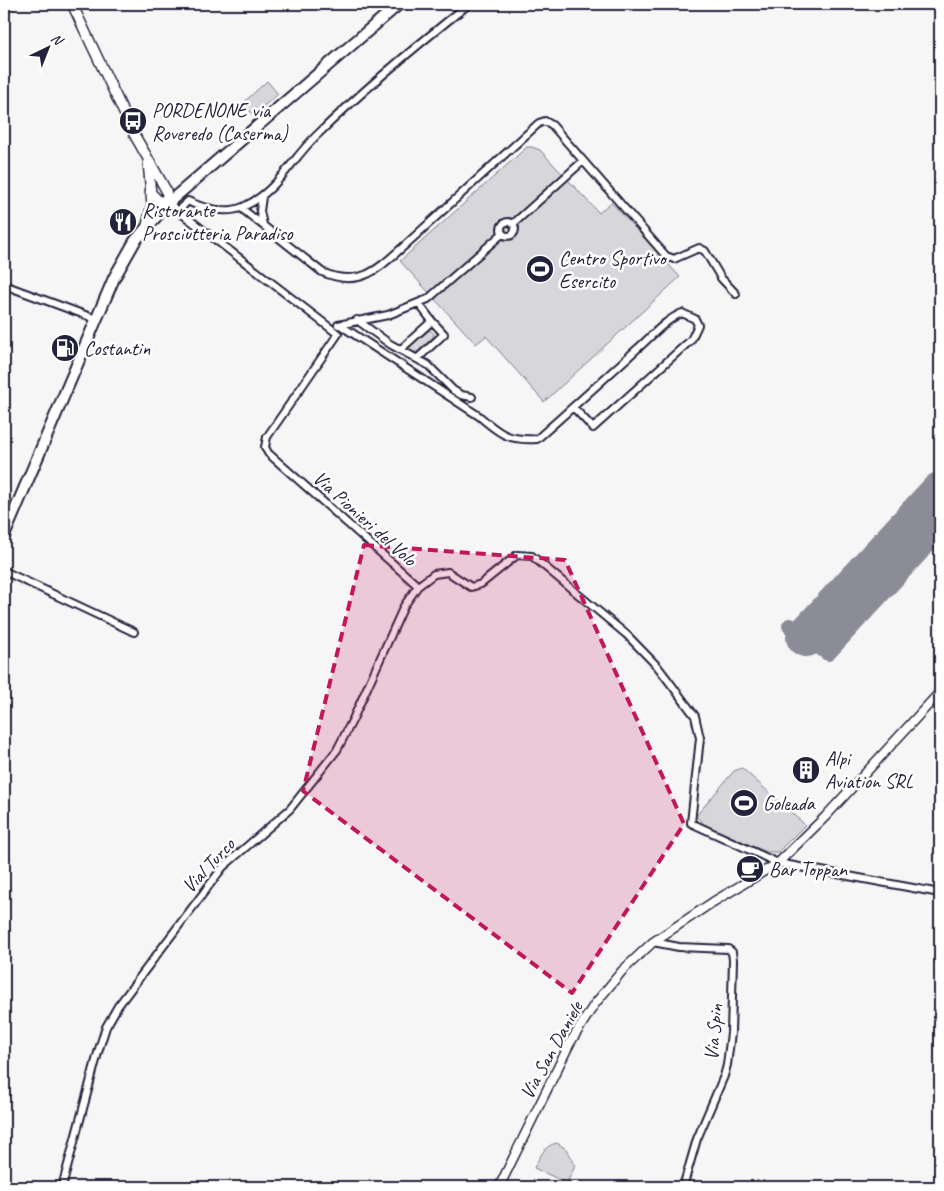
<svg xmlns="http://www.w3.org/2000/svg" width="944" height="1191" font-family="Caveat,sans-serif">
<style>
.green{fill:#d7d7db;stroke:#7c7c8b}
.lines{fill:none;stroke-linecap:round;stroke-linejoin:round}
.taxiway{stroke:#8c8c99;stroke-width:16}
.runway{stroke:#8c8c99;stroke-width:40}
.minor-casing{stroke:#22223b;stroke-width:10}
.tertiary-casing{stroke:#22223b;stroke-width:11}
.secondary-casing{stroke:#22223b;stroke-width:12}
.primary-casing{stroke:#22223b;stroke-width:14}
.minor{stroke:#fff;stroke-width:6}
.tertiary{stroke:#fff;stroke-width:8}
.secondary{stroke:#fff;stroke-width:9}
.primary{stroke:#fff;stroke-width:10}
.marked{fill:#c2185b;fill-opacity:0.2;stroke:#c2185b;stroke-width:4;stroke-dasharray:10 6;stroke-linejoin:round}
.labels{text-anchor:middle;stroke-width:5;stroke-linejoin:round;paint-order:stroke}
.poi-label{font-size:20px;fill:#22223b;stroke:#fff;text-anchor:start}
.street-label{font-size:20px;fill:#22223b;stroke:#fff}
</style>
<rect width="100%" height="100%" fill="#f6f6f7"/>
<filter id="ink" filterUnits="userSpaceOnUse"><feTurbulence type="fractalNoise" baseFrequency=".02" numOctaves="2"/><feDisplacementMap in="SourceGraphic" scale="10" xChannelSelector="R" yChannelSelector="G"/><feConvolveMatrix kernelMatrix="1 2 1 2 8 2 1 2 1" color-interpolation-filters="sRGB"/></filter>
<g filter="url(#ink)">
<path class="green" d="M267 81 278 94 253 115 243 103Z
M527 147H532L540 150 599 213 611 202 680 277 544 402 486 336 476 344 400 261Z
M430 330 434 334 433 337 417 352H411L410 346Z
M742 768 805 825 778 852H766L704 824 696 816 734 771Z
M557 1143 566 1149 575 1166 567 1183 534 1168C540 1157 544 1145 557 1143Z"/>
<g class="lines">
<path class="taxiway" d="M790 626 828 653 940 532"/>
<path class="runway" d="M806 637 940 492"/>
<defs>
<path id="minor" d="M262 197 260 211 263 225
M168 203 338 334 267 437 265 447 268 453 418 586 434 574 448 572 471 587 481 584 517 555 532 556 627 635 658 667 695 716 700 738 691 823 778 863 940 893
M241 208 322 272C359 288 376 271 403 247L539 123 545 121 552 125 666 256 674 259 699 248 705 251 721 278 736 294
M178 211 188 201C203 209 227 214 243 207 277 192 291 160 316 136 364 89 416 46 469 4
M501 229a7 7 0 1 1 14 0a7 7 0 1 1-14 0Z
M513 224 583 161
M4 285 96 319
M419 304 432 321
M357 320 390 344 428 365 453 390 461 395 472 397
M338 325 388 315 428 299 502 234
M340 325 479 416C500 434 508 441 537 439 571 409 604 379 637 349 651 337 665 320 682 313L695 319 698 325 691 340 593 428 573 407
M401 349 432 321 444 334 418 358
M4 571 134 632
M653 942 679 947 728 949 732 952 733 960 731 1033 727 1065 724 1076 697 1139 683 1187
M62 1187 99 1049 106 1027 118 1006 223 867 290 809 337 750 353 719 404 606 418 586"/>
<path id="tertiary" d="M499 1187 570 1043 594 1005 622 971 653 942 713 902 778 863 825 817 940 692"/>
<path id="secondary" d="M72 4 135 136 166 190 168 203 158 200 150 192
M147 225 152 205 148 162"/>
<path id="primary" d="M4 536 114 278 135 241 168 203 399 4"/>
</defs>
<use href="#minor" class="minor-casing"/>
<use href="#tertiary" class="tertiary-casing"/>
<use href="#secondary" class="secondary-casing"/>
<use href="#primary" class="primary-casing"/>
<use href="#minor" class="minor"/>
<use href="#tertiary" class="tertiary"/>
<use href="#secondary" class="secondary"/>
<use href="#primary" class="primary"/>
</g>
</g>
<path class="marked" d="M364 545 565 560 684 824 572 993 303 791Z"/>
<defs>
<symbol id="bus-disc" viewBox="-11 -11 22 22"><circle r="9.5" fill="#22223b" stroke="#fff"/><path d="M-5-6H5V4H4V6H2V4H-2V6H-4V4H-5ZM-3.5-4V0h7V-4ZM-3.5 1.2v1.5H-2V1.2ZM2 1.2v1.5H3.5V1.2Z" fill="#fff"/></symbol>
<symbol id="restaurant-disc" viewBox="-11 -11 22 22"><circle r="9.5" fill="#22223b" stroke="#fff"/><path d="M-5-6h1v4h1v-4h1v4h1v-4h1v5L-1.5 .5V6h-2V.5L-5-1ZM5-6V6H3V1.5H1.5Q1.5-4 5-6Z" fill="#fff"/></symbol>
<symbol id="stadium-disc" viewBox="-11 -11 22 22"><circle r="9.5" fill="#22223b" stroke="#fff"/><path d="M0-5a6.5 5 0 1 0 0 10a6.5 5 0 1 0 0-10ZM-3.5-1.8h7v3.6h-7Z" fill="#fff"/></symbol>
<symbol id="fuel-disc" viewBox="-11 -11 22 22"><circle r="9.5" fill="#22223b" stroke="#fff"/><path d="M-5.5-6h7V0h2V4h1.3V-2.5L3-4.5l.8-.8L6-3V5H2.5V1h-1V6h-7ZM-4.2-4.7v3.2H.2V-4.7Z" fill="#fff"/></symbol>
<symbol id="building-disc" viewBox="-11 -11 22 22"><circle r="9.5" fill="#22223b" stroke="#fff"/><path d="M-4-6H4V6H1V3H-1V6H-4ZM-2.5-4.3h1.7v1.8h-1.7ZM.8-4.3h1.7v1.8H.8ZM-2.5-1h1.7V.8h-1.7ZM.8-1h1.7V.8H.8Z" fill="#fff"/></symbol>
<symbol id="cafe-disc" viewBox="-11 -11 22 22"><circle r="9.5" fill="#22223b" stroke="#fff"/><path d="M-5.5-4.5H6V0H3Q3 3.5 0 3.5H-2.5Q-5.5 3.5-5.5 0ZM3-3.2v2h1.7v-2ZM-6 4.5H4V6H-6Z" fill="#fff"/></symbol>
</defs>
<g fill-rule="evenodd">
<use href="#bus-disc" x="117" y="105" width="32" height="32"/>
<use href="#restaurant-disc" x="107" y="206" width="32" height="32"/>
<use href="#stadium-disc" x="524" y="253" width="32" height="32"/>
<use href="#fuel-disc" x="49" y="332" width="32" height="32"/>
<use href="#building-disc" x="790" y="754" width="32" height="32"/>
<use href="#stadium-disc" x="728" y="787" width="32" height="32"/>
<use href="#cafe-disc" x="734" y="853" width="32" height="32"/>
</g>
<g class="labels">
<g class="poi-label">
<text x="152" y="117">PORDENONE via<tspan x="152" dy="23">Roveredo (Caserma)</tspan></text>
<text x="142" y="217">Ristorante<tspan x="142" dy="23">Prosciutteria Paradiso</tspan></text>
<text x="559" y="265">Centro Sportivo<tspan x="559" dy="23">Esercito</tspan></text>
<text x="84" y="355">Costantin</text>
<text x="825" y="765">Alpi<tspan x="825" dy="23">Aviation SRL</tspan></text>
<text x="763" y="810">Goleada</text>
<text x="769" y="876">Bar Toppan</text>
</g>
<g class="street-label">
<text transform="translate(365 518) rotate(42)" y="7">Via Pionieri del Volo</text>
<text transform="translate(208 865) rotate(-47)" y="7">Vial Turco</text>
<text transform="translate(713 1032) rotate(-85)" y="7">Via Spin</text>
<text transform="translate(551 1050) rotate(-61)" y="7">Via San Daniele</text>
</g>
</g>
<rect width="944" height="1191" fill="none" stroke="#fff" stroke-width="20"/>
<rect x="10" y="10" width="924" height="1171" fill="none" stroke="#22223b" stroke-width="2" filter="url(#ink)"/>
<g transform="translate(48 48) rotate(43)" stroke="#ffffff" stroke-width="4" paint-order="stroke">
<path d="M0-4L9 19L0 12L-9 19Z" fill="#22223b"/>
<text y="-8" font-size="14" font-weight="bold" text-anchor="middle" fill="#22223b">N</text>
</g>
</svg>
